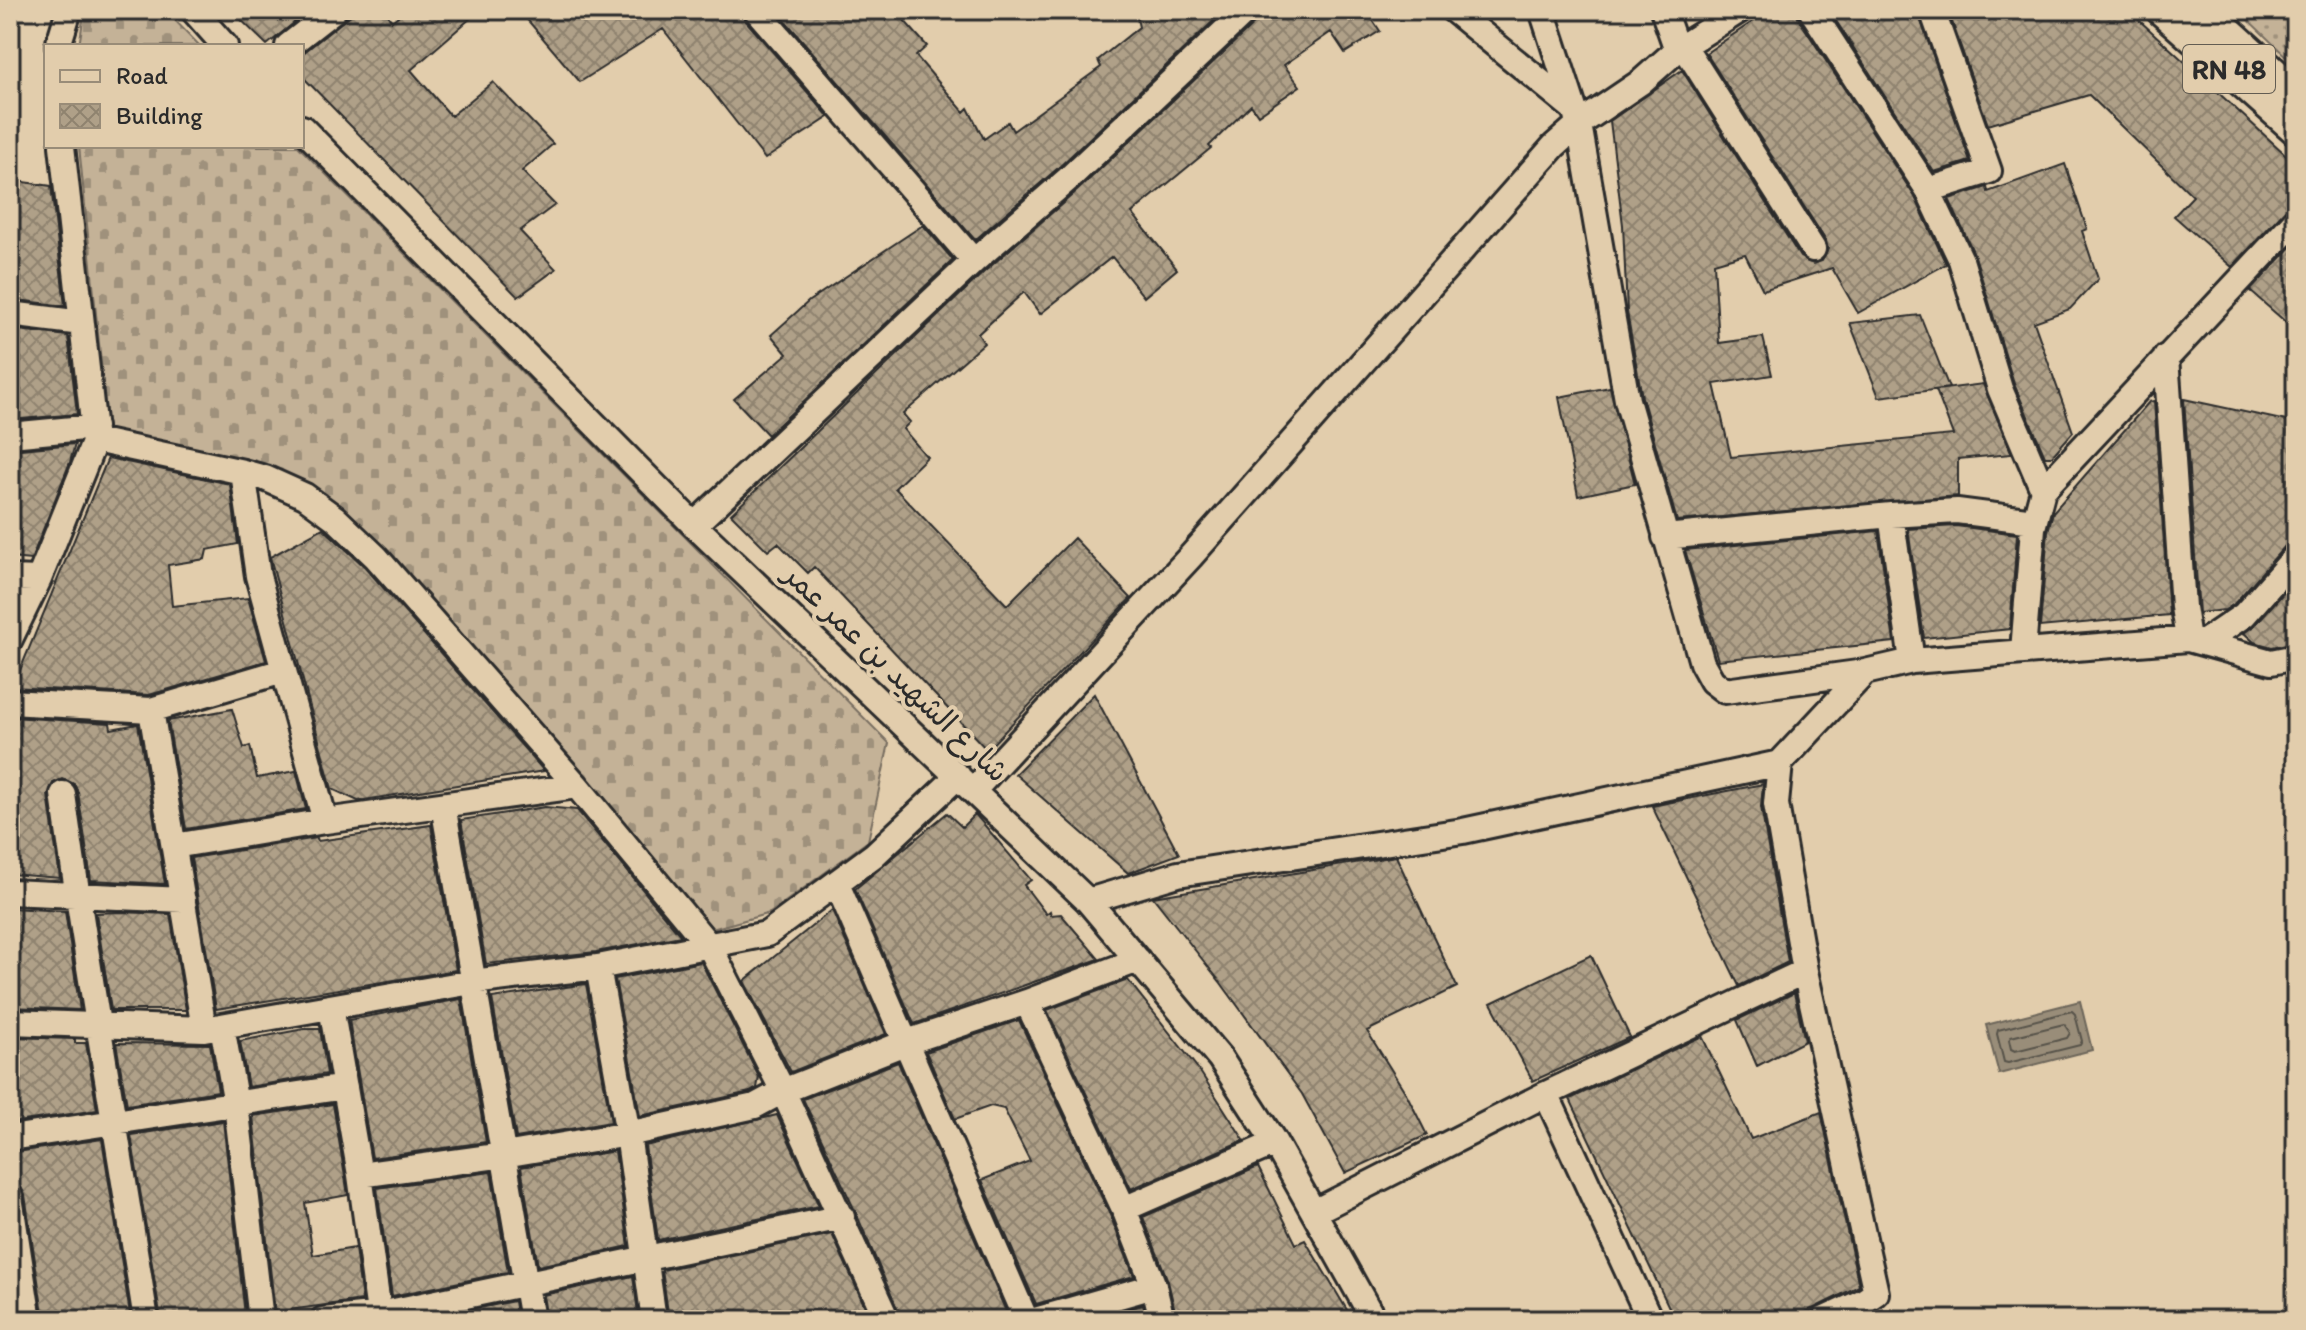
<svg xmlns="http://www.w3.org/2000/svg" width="2306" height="1330" font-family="Itim,'Playpen Sans Arabic',sans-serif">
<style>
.grass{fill:url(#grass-dots);stroke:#786e61;stroke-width:2}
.cemetery{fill:url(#cemetery-stones);stroke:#786e61;stroke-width:2}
.water{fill:#998d79;stroke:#6d665a;stroke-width:2}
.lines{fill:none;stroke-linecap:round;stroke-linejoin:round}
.shore{stroke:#57524a;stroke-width:2}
.building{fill:url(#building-cross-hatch);stroke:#2b2b2b;stroke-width:2}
.minor-casing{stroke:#2b2b2b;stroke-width:30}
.major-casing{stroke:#2b2b2b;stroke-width:36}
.minor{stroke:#e2cdac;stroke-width:24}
.major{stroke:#e2cdac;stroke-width:30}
.labels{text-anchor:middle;stroke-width:8;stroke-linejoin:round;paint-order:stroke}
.shield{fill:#e2cdac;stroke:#625c52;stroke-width:2}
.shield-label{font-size:28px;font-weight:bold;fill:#2b2b2b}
.street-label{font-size:30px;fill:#2b2b2b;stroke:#e2cdac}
</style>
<defs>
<pattern id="grass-dots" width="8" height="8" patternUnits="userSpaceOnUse" patternTransform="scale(2)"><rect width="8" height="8" fill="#c4b297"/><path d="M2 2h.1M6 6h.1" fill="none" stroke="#9f917b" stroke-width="1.8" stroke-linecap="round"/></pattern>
<pattern id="cemetery-stones" width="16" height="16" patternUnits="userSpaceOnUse" patternTransform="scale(2)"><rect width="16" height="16" fill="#c4b297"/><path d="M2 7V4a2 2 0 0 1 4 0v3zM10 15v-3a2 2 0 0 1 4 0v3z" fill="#9f917b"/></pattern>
<pattern id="building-cross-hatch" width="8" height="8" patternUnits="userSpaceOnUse" patternTransform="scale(2)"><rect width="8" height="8" fill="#afa088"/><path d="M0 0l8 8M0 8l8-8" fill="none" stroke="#8f836f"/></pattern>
</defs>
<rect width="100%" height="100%" fill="#e2cdac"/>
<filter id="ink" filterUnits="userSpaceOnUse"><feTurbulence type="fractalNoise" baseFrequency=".0125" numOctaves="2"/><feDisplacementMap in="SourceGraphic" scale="16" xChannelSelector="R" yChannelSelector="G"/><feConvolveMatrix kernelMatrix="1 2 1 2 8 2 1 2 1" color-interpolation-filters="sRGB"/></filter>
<g filter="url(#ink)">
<path class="grass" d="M2238 10H2296V66Z"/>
<path class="cemetery" d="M91 10H165L200 46H79L84 14Z
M79 146H298L889 743 868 841 770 913 708 930 309 490 108 432Z"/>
<path class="water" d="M2080 1001 2092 1050 1999 1074 1986 1025Z"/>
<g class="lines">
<path class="shore" d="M2072 1011 2075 1014 2082 1041 2080 1045 2008 1063 2004 1062 1997 1034 1998 1030Z
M2064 1024 2070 1033 2067 1038 2015 1051 2011 1049 2009 1040 2011 1037Z"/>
</g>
<path class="building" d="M231 10H282L295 22 267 45Z
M357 10H383L392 21 405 10H480L411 70 451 116 493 82 553 144 522 171 555 205 520 231 556 269 518 297 302 76V54Z
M519 10H741L745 20 829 117 765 159 663 29 580 82Z
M776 10H895L927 46 916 56 964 112 968 108 984 139 1008 122 1013 131 1101 67 1098 60 1139 27 1135 10H1225L1058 168 975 240Z
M1262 10H1366L1380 31 1345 53 1331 32 1284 65 1300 86 1258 115 1251 105 1209 146 1211 148 1132 213 1177 269 1144 297 1112 257 1040 314 1024 292 978 334 984 343 903 414 910 422 903 429 927 457 895 488 1007 605 1074 538 1131 598 987 750 814 567 808 573 778 543 768 551 731 514 984 272 1078 190 1257 21Z
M1770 10H1796L1798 18 1915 197 1946 264 1858 313 1832 268 1763 290 1745 254 1714 263 1719 343 1763 337 1772 375 1714 384 1731 457 1953 435 1936 390 1983 384 2012 454 1958 459V496L1677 521 1642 397 1627 312 1623 225 1610 121 1682 70 1800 257 1813 264 1822 261 1828 249 1826 241 1706 53Z
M1829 10H1917L1970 161 1934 172Z
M1948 10H2128L2296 164V205L2285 210 2232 267 2174 216 2193 196 2089 95 1988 125Z
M2065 164 2087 229 2082 231 2098 279 2070 309 2034 322 2073 432 2052 456H2045L2014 384 1975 256 1949 199 1987 187 1988 192Z
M10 180 51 186 65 306 10 299Z
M923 225 953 260 768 435 734 399 787 354 771 335 809 301Z
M2296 242V331L2250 291Z
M1920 315 1949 388 1879 397 1850 323Z
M10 329 68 336 77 414 10 420Z
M1610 387 1635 484 1578 496 1559 397Z
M2184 399 2296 423V541L2285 546 2234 604 2225 610 2199 613Z
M2154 401 2169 615 2040 627 2048 531 2053 512 2149 402Z
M75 444 70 462 31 560 10 558V450Z
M108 458 230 484 238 544 207 550 205 559 168 565 172 606 248 598 266 661 149 695 13 687Z
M1956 526 2017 534 2010 629 1924 638 1908 529Z
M323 528 365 567 544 771 358 801 332 789 270 557Z
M1878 531 1894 642 1718 660 1685 550Z
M2296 579V642L2272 647 2254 642 2244 633 2255 625Z
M1094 694 1179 854 1128 873 1015 774Z
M232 709 244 748 250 746 257 778 296 771 306 809 186 829 168 721Z
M10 717 110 723 111 729 138 724 165 884 91 880 78 792 74 784 62 779 53 783 48 795 60 878 10 874Z
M1763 784 1761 807 1788 962 1739 986 1652 806Z
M545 807 577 810 681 936 596 952 486 964 461 820Z
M947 813 962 827 975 814 1031 880 1024 885 1046 914 1050 911 1051 915 1061 914 1099 959 914 1024 855 889Z
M431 825 456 970 216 1009 191 858 317 838 318 841Z
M1396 856 1457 987 1367 1031 1407 1095 1427 1135 1345 1173 1302 1094 1221 983 1153 897Z
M10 908 65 911 80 1010 10 1007Z
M832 910 886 1034 791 1072 744 981Z
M119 912 170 914 186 1010H111L96 913Z
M1591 955 1630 1037 1533 1081 1491 1003Z
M701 962 759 1077 757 1088 750 1092 640 1116 615 979Z
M1128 980 1199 1070 1244 1140 1131 1189 1047 1010Z
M586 984 611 1122 516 1138 492 998Z
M1794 993 1805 1041 1757 1066 1737 1020Z
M461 999 486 1142 372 1158 349 1020Z
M1019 1020 1110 1215 1134 1276 1036 1304 982 1180 1030 1161 1004 1109 991 1106 955 1119 926 1052Z
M304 1029H320L327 1074 248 1087 240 1041Z
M1702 1036 1751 1139 1821 1112 1859 1286 1790 1320H1675L1570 1099Z
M10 1037 75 1039V1043H86L97 1110 10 1123Z
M116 1043 210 1044 218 1091 127 1105Z
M898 1062 1008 1316 995 1320H902L856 1213 803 1099Z
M333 1104 348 1195 305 1203 313 1255 355 1248 362 1300 275 1312 253 1116Z
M777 1115 819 1206 658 1240 645 1146Z
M223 1121 245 1315 213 1320H161L131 1135Z
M102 1139 131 1320H44L25 1195 21 1187 10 1182 15 1180 11 1153Z
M615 1151 629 1246 538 1266 521 1167Z
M1258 1167 1296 1244 1305 1240 1353 1320H1177L1168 1281 1143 1217Z
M491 1172 508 1272 392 1296 377 1188Z
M832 1234 871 1320H669L662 1270Z
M633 1276 639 1320H547L543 1295Z
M514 1301 517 1320H467L465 1311Z
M1143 1305 1147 1320H1090Z"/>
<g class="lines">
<defs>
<path id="minor" d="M193 10 225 46
M756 10 974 261
M1453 10 1574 109
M1663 10 1677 50
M1740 10 1677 50 1641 82 1579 124 1627 400 1702 663 1712 681 1725 691 1865 672 1912 661 2188 639 2271 662 2296 657
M1811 10 1928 190 1989 171 1932 10
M58 46 69 10
M288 46 334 10
M1684 46 1813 249
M302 128 694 525 1088 901 1220 1058 1275 1143 1374 1320
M1928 190 1961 260 2000 389 2043 490
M10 314 82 323
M2166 357 2183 607 2188 639
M10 435 94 427
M95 440 243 472 265 478 305 496 335 518 376 557 577 786 710 947 783 1091 887 1320
M243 472 258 576 325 821
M1891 515 1912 661
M694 525 974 261 1068 179 1247 10
M1665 537 1891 515 1957 511 2034 521
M10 578 39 579
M10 639 39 579 95 440 62 146
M2203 643 2244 615 2296 556
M2023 651 2033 528 2043 490 2296 220
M10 702 151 710 204 1029
M151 710 283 671
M1780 763 1776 804 1805 971 1876 1293 1864 1301 1823 1320
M973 791 1191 556 1554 146 1579 124 1542 10
M63 794C87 970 119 1144 146 1320
M443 805 532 1320
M174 846 325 821 577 786
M837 884 1026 1320
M10 892 183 900
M1088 901 1178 874 1463 831 1780 763 1865 672
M598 967 628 1134 654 1320
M1027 1002 1124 1209 1154 1286 1162 1320
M331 1007 360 1175 380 1320
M10 1022 204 1029 472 982 598 967 767 934 874 855 958 776
M222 1026 236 1104 261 1320
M1546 1094 1650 1320
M10 1138 345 1087
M360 1175 504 1155 628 1134 755 1106 783 1091 907 1042 1027 1002 1138 960
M10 1197 29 1320
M1124 1209 1275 1143
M1314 1212 1546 1094 1805 971
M323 1320 380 1314 842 1217
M1035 1320 1154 1286"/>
<path id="major" d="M2162 10 2296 129
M2204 10 2296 93"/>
</defs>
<use href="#minor" class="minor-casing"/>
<use href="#major" class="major-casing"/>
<use href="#minor" class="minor"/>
<use href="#major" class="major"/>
</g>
</g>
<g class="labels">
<rect class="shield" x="2183" y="45" width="92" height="48" rx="6"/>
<g class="shield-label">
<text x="2229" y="79">RN 48</text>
</g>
<g class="street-label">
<text transform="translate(896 673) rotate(44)" y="10">شارع الشهيد بن عمر عمر</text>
</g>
</g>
<rect width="2306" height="1330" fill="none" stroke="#e2cdac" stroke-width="40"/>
<rect x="20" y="20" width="2266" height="1290" fill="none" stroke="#2b2b2b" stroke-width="3" filter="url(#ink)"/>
<rect x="44" y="44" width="260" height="104" fill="#e2cdac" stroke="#998c78" stroke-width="2"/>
<rect x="60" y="70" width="40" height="12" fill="#e2cdac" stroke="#998c78" stroke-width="2"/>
<text x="116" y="84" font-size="24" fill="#2b2b2b">Road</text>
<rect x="60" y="104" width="40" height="24" fill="url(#building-cross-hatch)" stroke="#998c78" stroke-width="2"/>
<text x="116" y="124" font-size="24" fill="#2b2b2b">Building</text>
</svg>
